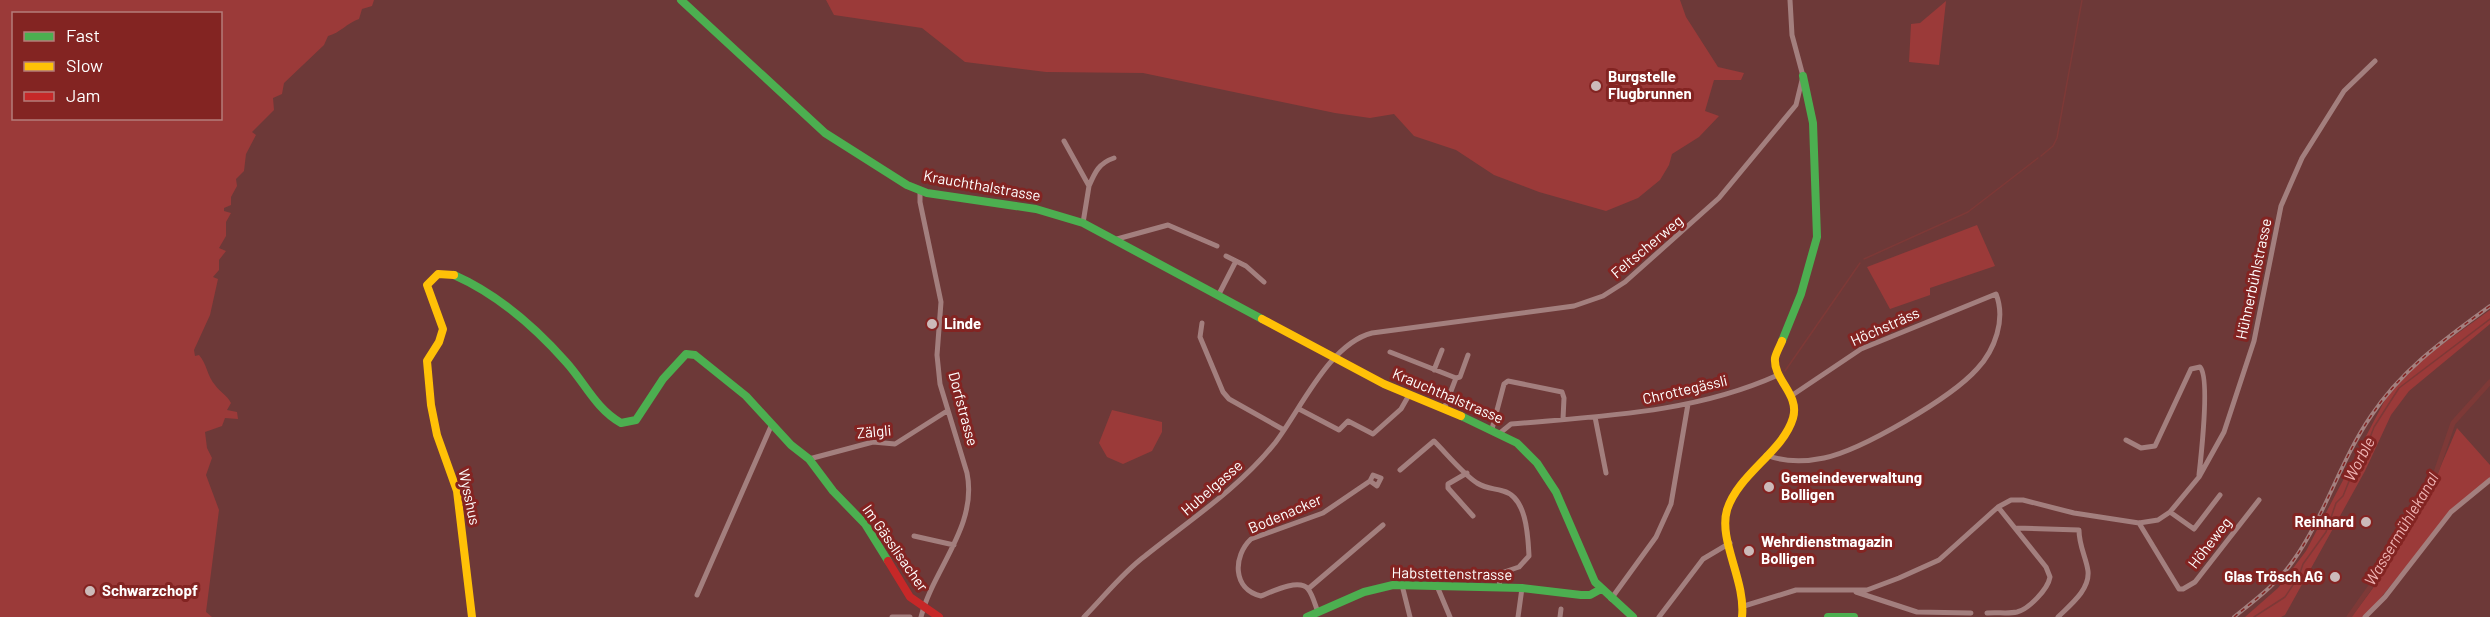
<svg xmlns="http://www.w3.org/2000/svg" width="2490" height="617" font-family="Barlow,sans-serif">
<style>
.green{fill:#9b3a39;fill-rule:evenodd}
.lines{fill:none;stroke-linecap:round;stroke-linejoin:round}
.stream{stroke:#7d3937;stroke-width:1.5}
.canal{stroke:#7d3937;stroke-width:5}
.street{stroke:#a37f7e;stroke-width:5}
.fast{stroke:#4caf50;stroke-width:8}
.slow{stroke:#ffc107;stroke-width:8}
.jam{stroke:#c62828;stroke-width:8}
.rail-casing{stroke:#a3807f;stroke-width:4}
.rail{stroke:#832422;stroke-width:1.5;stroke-dasharray:4.5;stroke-linecap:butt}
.poi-dot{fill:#ccbab9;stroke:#832422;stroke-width:2}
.labels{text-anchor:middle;stroke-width:6;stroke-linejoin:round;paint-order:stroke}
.poi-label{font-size:15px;font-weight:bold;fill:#fff;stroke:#832422;text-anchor:start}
.street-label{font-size:15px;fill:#fff;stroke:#832422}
.water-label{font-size:16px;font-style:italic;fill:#f0b5b5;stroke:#832422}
</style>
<rect width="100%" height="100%" fill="#6d3938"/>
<path class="green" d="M0 0H374L372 6 362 9 359 19C347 23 340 33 328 36L324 45 284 83 282 94 273 98 274 110 252 132 256 135 246 154 244 171 236 179 237 186 231 197V205L224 208V211L231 213 226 222V236L219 248 226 251 219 260V270L213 277 218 279 210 315 194 350 195 356 199 355C207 364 207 376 215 385 220 392 227 395 231 403L227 410 237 412 238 419 225 418 222 426 205 432 207 448 212 458 206 475 219 510 206 612 212 617H0ZM14 14H220V118H14Z
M826 0H1680L1686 17 1718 67 1744 73 1741 80H1714L1705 111 1719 116 1699 137 1672 154 1669 165 1660 180 1638 198 1606 211 1539 192 1494 175 1456 150 1414 136 1394 114 1370 118 1335 113 1143 73 1046 72 965 62 922 28 834 15Z
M1946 1 1939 65 1909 62 1911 24 1920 23Z
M1977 225 1995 266 1930 288V295L1890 309 1867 267Z
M2490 310V324L2409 391 2391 415 2365 471 2285 615 2281 617H2245L2278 588 2306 551 2387 396 2422 359Z
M1112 410 1162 422V432L1152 451 1123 464 1107 457 1099 443Z
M2457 428 2490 465V480L2451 512 2365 617H2351C2397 561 2430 494 2457 428Z"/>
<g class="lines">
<path class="stream" d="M2041 156 2053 146 2057 138 2082 0
M1864 259 1968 212 2038 158
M1785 371 1860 263
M2254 617 2285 597 2299 576 2303 564 2326 532 2336 503 2343 496 2354 469 2362 459 2374 427 2399 388 2490 319"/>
<path class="canal" d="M2349 617 2373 583 2434 478 2453 423 2490 382"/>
<path class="street" d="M1064 141 1089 186 1083 223
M1089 186C1095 172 1099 163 1114 158
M920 191V202L941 302 937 355 940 384 967 473C978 526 933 569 921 617
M1117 239 1168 225 1217 246
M1226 256 1246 266 1264 282
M1219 294 1236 261
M1202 323 1200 337 1223 392 1229 399 1284 430
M1390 352 1456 378 1444 409
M1434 370 1442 350
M1456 378 1460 377 1468 355
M1299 409 1339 430 1348 421 1373 434 1401 409 1409 395
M1595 417 1606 473
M1492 429 1504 384 1508 381 1562 392 1564 398 1563 419
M1500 433 1511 424C1602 416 1694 413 1778 375
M2126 440 2141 448 2155 446 2191 369 2200 367C2210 377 2201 457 2199 475
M1766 455C1784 462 1805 462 1824 458 1862 450 1951 398 1977 369 1995 350 2006 319 1996 294L1861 349 1791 396
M809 459 873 442 895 444 947 411
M1400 470 1434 441C1447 454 1462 473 1477 483 1487 489 1493 488 1503 491 1527 497 1528 537 1529 556L1519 567 1501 573 1499 587
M1467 473 1448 484V488L1473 516
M2170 512 2194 529 2220 495
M2139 523 2179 589H2183L2195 582 2259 500
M2015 528 2079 530C2079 546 2086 557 2088 571 2090 590 2070 605 2058 617
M914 536 954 545
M1402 585 1410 617
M1437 586 1450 617
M1308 589 1383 525
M1856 592 1917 612 1971 613
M697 595 772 424
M1611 599 1656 537 1671 504 1688 404
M1744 606 1796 590H1867L1899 578 1939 560 1998 507 2011 500H2023L2074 513 2139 523 2158 520 2170 512 2199 477 2224 432 2254 341 2281 206 2302 158 2344 91 2375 61
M1318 612C1315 605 1313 595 1308 589 1299 578 1271 592 1261 596 1232 589 1233 556 1251 539L1323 513 1370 481 1373 475 1381 478 1377 486 1370 481
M1987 613C1997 612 2008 614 2017 612 2029 609 2048 589 2050 577L2046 567 1998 507
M892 617H910
M1084 617C1104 597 1122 573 1145 556 1191 519 1238 489 1275 443 1301 409 1329 344 1372 333L1574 306 1603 296 1625 282 1719 198 1796 105 1803 76 1792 35 1790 0
M1518 617 1522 588
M1560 617 1561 609
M1659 617 1703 559 1730 543
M2365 617 2385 597 2451 512 2490 480"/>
<path class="fast" d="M681 0 825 133 907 185 927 193 1036 209 1083 223 1262 319
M454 275C497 294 535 327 566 362 585 383 596 409 621 423L636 420 663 379 686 354 695 355 746 396 791 445 809 459 833 491 865 524 888 561
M1782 341 1801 294 1817 237 1813 123 1803 76
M1461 416 1517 443 1537 463 1556 492 1595 582 1633 617
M1307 617 1364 592 1393 585 1522 588 1581 595H1590L1601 589
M1828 617H1854"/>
<path class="slow" d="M454 275 438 274 427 285 443 329 439 342 427 361 431 405 437 435 457 491 472 617
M1262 319 1384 384 1461 416
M1742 617C1746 581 1718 540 1727 510 1738 474 1783 452 1793 418 1800 394 1773 380 1775 358 1776 353 1780 346 1782 341"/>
<path class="jam" d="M888 561 910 597 939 617"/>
<defs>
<path id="rail" d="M2234 617C2255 600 2278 583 2293 561 2325 516 2340 461 2371 416 2402 369 2445 339 2490 306"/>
</defs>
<use href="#rail" class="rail-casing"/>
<use href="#rail" class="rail"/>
</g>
<g class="poi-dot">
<circle cx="1596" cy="86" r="6"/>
<circle cx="932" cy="324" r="6"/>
<circle cx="1769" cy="487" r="6"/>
<circle cx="2366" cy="522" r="6"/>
<circle cx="1749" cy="551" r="6"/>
<circle cx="2335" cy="577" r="6"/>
<circle cx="90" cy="591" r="6"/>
</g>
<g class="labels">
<g class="poi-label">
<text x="1608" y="82">Burgstelle<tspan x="1608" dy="17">Flugbrunnen</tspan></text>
<text x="944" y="329">Linde</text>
<text x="1781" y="483">Gemeindeverwaltung<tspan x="1781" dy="17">Bolligen</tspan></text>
<text x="2354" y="527" text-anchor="end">Reinhard</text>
<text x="1761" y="547">Wehrdienstmagazin<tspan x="1761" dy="17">Bolligen</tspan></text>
<text x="2323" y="582" text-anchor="end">Glas Trösch AG</text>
<text x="102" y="596">Schwarzchopf</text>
</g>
<g class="street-label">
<text transform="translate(982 186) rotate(10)" y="5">Krauchthalstrasse</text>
<text transform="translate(1647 247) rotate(-40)" y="5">Feltscherweg</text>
<text transform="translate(2254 279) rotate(-78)" y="5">Hühnerbühlstrasse</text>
<text transform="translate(1885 327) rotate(-24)" y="5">Höchsträss</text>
<text transform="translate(1685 390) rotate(-13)" y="5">Chrottegässli</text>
<text transform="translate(1448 396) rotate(23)" y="5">Krauchthalstrasse</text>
<text transform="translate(963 409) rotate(75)" y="5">Dorfstrasse</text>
<text transform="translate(874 432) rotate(-5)" y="5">Zälgli</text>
<text transform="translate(1212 488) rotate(-41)" y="5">Hubelgasse</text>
<text transform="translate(469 497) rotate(78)" y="5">Wysshus</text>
<text transform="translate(1285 514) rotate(-23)" y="5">Bodenacker</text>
<text transform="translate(2210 543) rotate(-52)" y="5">Höheweg</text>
<text transform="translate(895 548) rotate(55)" y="5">Im Gässlisacher</text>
<text transform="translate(1452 574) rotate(1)" y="5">Habstettenstrasse</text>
</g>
<g class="water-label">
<text transform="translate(2359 459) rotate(-62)" y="6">Worble</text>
<text transform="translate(2401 529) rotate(-59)" y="6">Wassermühlekanal</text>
</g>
</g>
<rect x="12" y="12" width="210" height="108" fill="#832422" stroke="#b57c7a" stroke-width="1.5"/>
<rect x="24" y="32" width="30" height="9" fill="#4caf50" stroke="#b57c7a" stroke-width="1.5"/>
<text x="66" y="42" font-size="18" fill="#ffffff">Fast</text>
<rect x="24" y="62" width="30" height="9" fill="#ffc107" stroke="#b57c7a" stroke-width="1.5"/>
<text x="66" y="72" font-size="18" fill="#ffffff">Slow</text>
<rect x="24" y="92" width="30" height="9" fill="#c62828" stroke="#b57c7a" stroke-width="1.5"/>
<text x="66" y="102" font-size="18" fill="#ffffff">Jam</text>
</svg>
